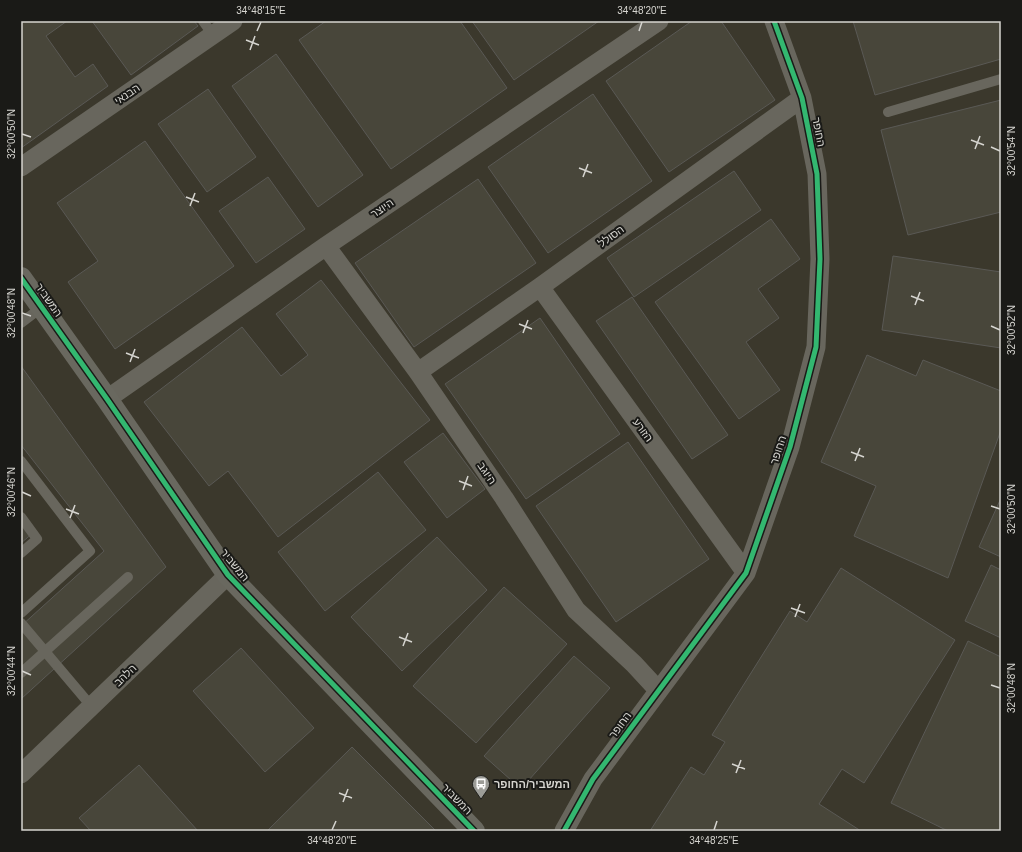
<svg xmlns="http://www.w3.org/2000/svg" width="1022" height="852" font-family="Arial,Heebo,sans-serif">
<style>
.built{fill:#3b382c}
.building{fill:#48463a;stroke:#5a5955}
.lines{fill:none;stroke-linecap:round;stroke-linejoin:round}
.lane{stroke:#68665d;stroke-width:10}
.street{stroke:#68665d;stroke-width:19}
.secondary{stroke:#69685f;stroke-width:22}
.lane-bridge{stroke:#68665d;stroke-width:10}
.cycleway-casing{stroke:#1a1a17;stroke-width:8}
.cycleway{stroke:#33b770;stroke-width:5}
.ticks{fill:none;stroke:#d6d5d0;stroke-width:1.5}
.labels{text-anchor:middle;stroke-width:4;stroke-linejoin:round;paint-order:stroke}
.street-label{font-size:11px;fill:#d6d5d0;stroke:#1a1a17}
.poi-label{font-size:11px;font-weight:bold;fill:#d6d5d0;stroke:#1a1a17;text-anchor:start}
.neatline{fill:none;stroke:#d6d5d0;stroke-width:1.5}
.ticks-label{font-size:10px;text-anchor:middle;fill:#d6d5d0}
</style>
<rect width="100%" height="100%" fill="#31312d"/>
<path class="built" d="M21 21H1001V831H21Z"/>
<path class="building" d="M21 21H67L46 36 75 77 93 64 108 86 21 148Z
M92 21H194L198 26 131 75Z
M326 21H460L507 88 391 169 299 40Z
M472 21H599L514 80Z
M692 21H721L775 100 669 172 606 81Z
M853 21H1001V59L875 95Z
M276 54 363 175 318 207 232 86Z
M208 89 256 157 207 192 158 124Z
M593 94 652 181 548 253 488 167Z
M1001 100V212L908 235 881 130Z
M145 141 234 266 115 349 68 282 98 261 57 203Z
M734 171 761 210 634 297 607 258Z
M268 177 305 229 256 263 219 211Z
M478 179 536 263 414 347 355 263Z
M771 219 800 259 758 289 779 318 746 342 780 390 739 419 655 302Z
M893 256 1001 272V348L882 330Z
M321 280 430 420 278 537 228 471 209 486 144 402 242 327 281 376 308 355 276 314Z
M632 297 728 435 692 459 596 321Z
M540 318 620 434 526 499 445 384Z
M867 355 916 376 923 360 1001 391V430L948 578 854 536 876 486 821 462Z
M21 366 166 567 21 699V626L104 551 21 445Z
M443 433 485 489 447 518 404 462Z
M628 442 709 559 616 622 536 506Z
M378 472 426 530 325 611 278 552Z
M1001 498V557L979 547Z
M21 518 33 533 21 543Z
M437 537 487 590 402 671 351 617Z
M991 565 1001 570V638L965 621Z
M841 568 955 640 864 783 842 769 819 804 861 831H650L691 767 704 775 725 742 712 735 790 611 807 622Z
M504 587 567 644 476 743 413 686Z
M968 641 1001 657V831H948L891 803Z
M241 648 314 728 265 772 193 691Z
M574 656 610 688 521 789 484 756Z
M352 747 436 831H267Z
M139 765 198 831H91L79 818Z"/>
<g class="lines">
<path class="lane" d="M203 21 213 35
M888 112 1001 79
M21 323 42 307
M21 461 90 551 21 613
M21 517 37 539 21 553
M21 623 92 707"/>
<path class="street" d="M21 167 233 21
M326 246 418 372 504 498 576 610 634 664 658 690
M540 287 746 573
M418 372 540 287 802 98
M107 399 326 246 659 21
M21 774 228 575
M564 831 593 779 746 573 790 447 816 347 820 259 817 174 802 98 774 21"/>
<path class="secondary" d="M21 278 107 399 228 575 474 831"/>
<path class="lane-bridge" d="M21 673 128 577"/>
<defs>
<path id="cycleway" d="M21 278 107 399 228 575 474 831
M564 831 593 779 746 573 790 447 816 347 820 259 817 174 802 98 774 21"/>
</defs>
<use href="#cycleway" class="cycleway-casing"/>
<use href="#cycleway" class="cycleway"/>
</g>
<path class="ticks" d="M257 31 261 22M639 31 642 22M246 40 259 45M250 50 255 36M22 134 31 137M971 140 984 145M991 147 1000 151M975 149 980 136M579 168 592 173M583 177 588 164M186 197 199 202M190 206 195 193M911 296 924 301M915 305 920 292M22 313 31 316M519 324 532 329M991 326 1000 330M523 333 528 320M126 353 139 358M130 362 135 349M851 452 864 457M855 461 860 448M459 481 472 486M463 490 468 476M22 492 31 496M991 506 1000 509M66 509 79 514M70 518 75 505M791 608 805 613M795 617 800 604M399 637 412 642M403 646 408 633M22 671 31 675M991 685 1000 688M732 764 745 769M736 773 741 760M339 793 352 798M343 802 348 789M332 830 336 821M714 830 717 821"/>
<defs>
<symbol id="bus-pin" viewBox="-11 -11 22 30"><path d="M0 17L-7.5 6A9.5 9.5 0 1 1 7.5 6Z" fill="#9c9c97" stroke="#1a1a17"/><path d="M-5-6H5V4H4V6H2V4H-2V6H-4V4H-5ZM-3.5-4V0h7V-4ZM-3.5 1.2v1.5H-2V1.2ZM2 1.2v1.5H3.5V1.2Z" fill="#fff"/></symbol>
</defs>
<g fill-rule="evenodd">
<use href="#bus-pin" x="471" y="774" width="20" height="27"/>
</g>
<g class="labels">
<g class="street-label">
<text transform="translate(127 94) rotate(-34)" y="4">הבנאי</text>
<text transform="translate(819 132) rotate(79)" y="4">החופר</text>
<text transform="translate(382 208) rotate(-34)" y="4">היוצר</text>
<text transform="translate(611 236) rotate(-36)" y="4">הסולל</text>
<text transform="translate(49 300) rotate(55)" y="4">המשביר</text>
<text transform="translate(643 430) rotate(54)" y="4">הזורע</text>
<text transform="translate(778 450) rotate(-72)" y="4">החופר</text>
<text transform="translate(487 473) rotate(56)" y="4">היוגב</text>
<text transform="translate(235 565) rotate(51)" y="4">המשביר</text>
<text transform="translate(125 675) rotate(-44)" y="4">הלהב</text>
<text transform="translate(620 725) rotate(-54)" y="4">החופר</text>
<text transform="translate(457 799) rotate(46)" y="4">המשביר</text>
</g>
<g class="poi-label">
<text x="494" y="788">המשביר/החופר</text>
</g>
</g>
<rect width="1022" height="852" fill="none" stroke="#1a1a17" stroke-width="44"/>
<rect x="22" y="22" width="978" height="808" class="neatline"/>
<g class="ticks-label">
<text x="261" y="14">34°48'15"E</text>
<text x="642" y="14">34°48'20"E</text>
<text transform="translate(11 134) rotate(-90)" y="4">32°00'50"N</text>
<text transform="translate(1011 151) rotate(-90)" y="4">32°00'54"N</text>
<text transform="translate(11 313) rotate(-90)" y="4">32°00'48"N</text>
<text transform="translate(1011 330) rotate(-90)" y="4">32°00'52"N</text>
<text transform="translate(11 492) rotate(-90)" y="4">32°00'46"N</text>
<text transform="translate(1011 509) rotate(-90)" y="4">32°00'50"N</text>
<text transform="translate(11 671) rotate(-90)" y="4">32°00'44"N</text>
<text transform="translate(1011 688) rotate(-90)" y="4">32°00'48"N</text>
<text x="332" y="844">34°48'20"E</text>
<text x="714" y="844">34°48'25"E</text>
</g>
</svg>
